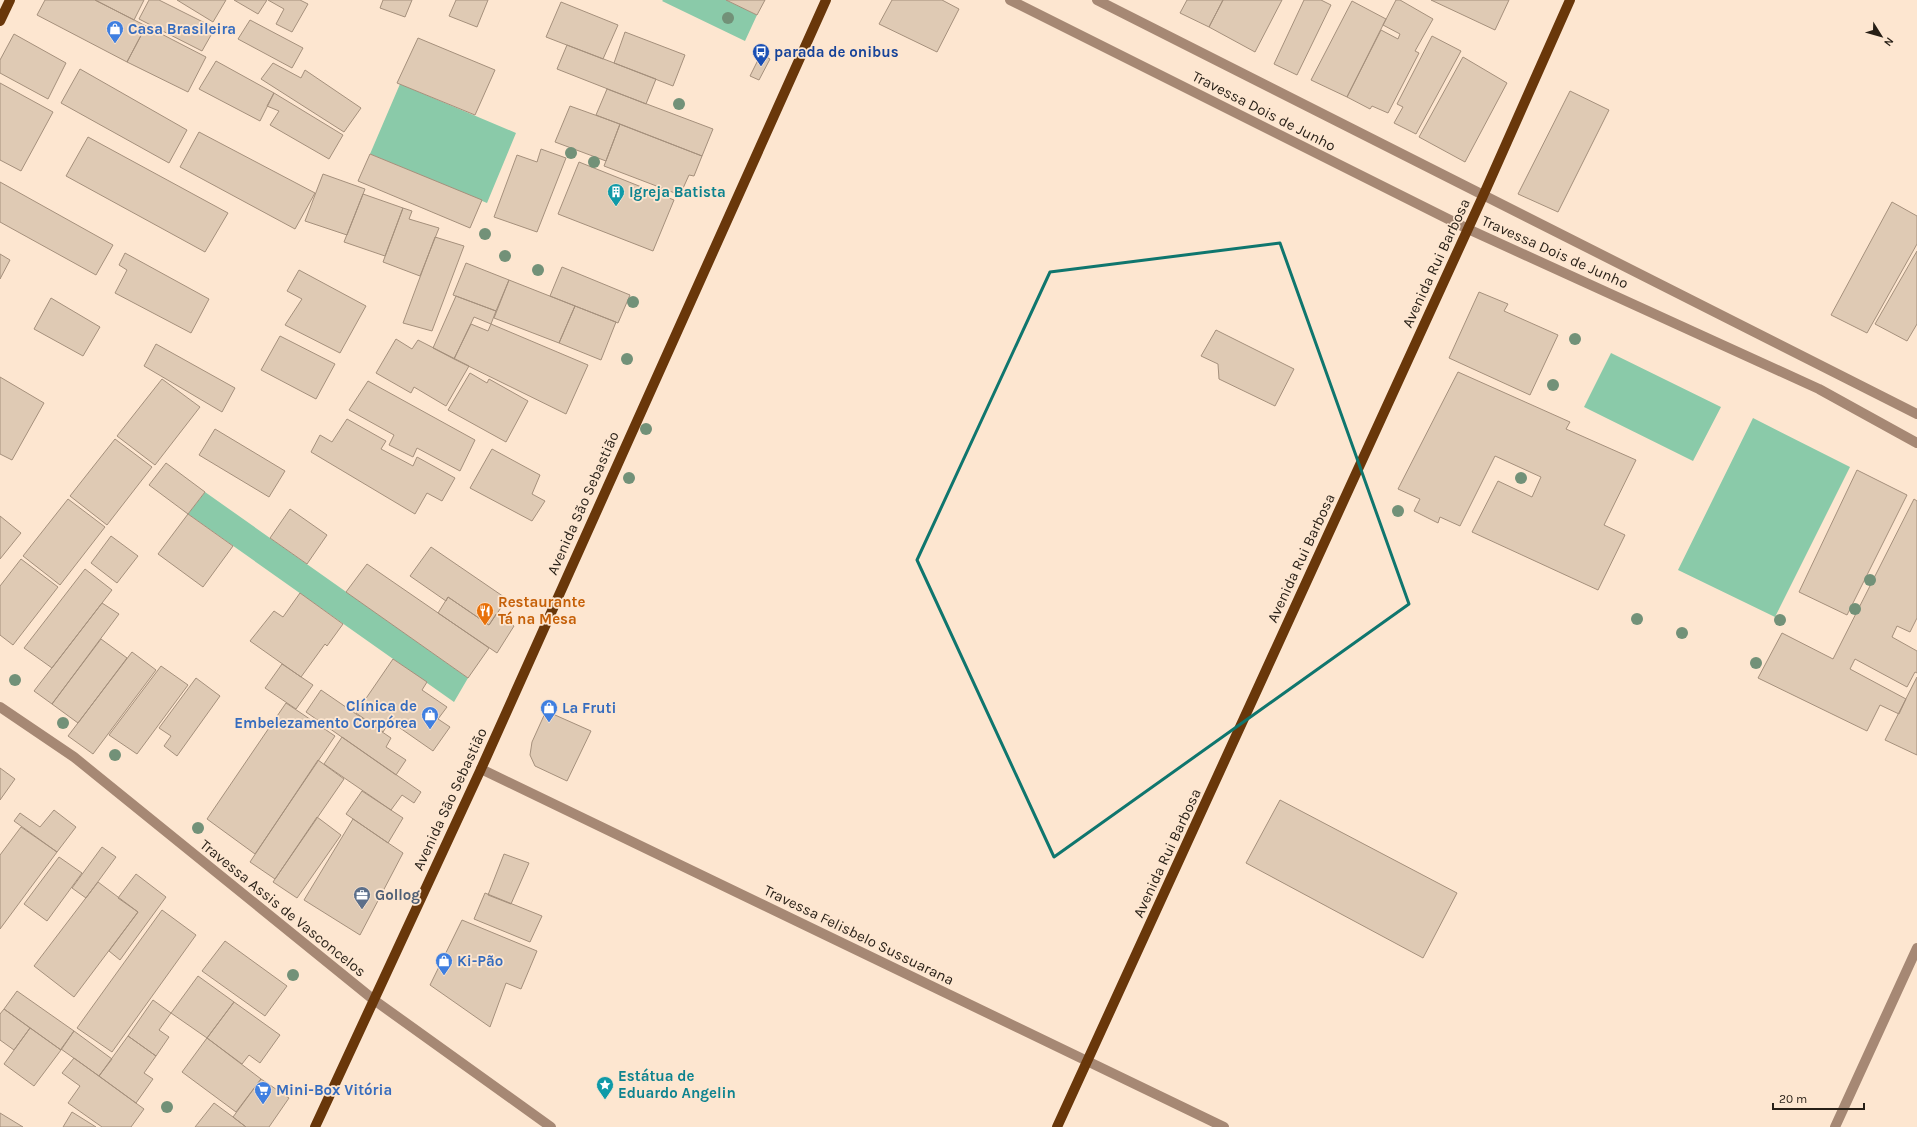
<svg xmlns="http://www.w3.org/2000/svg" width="1917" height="1127" font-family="Karla,sans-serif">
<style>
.green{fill:#8acaa9}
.building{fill:#dfcab4;stroke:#a5907c}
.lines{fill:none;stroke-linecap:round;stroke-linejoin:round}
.minor{stroke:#a68874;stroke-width:10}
.major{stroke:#69370a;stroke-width:10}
.tree{fill:#729178}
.marked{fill:none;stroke:#0f766e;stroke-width:3;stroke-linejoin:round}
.labels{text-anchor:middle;stroke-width:3.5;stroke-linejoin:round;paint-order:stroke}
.shop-label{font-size:15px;font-weight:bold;fill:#366cbe;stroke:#fde6d0;text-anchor:start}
.transit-label{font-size:15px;font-weight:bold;fill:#164399;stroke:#fde6d0;text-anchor:start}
.street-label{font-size:15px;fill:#271f16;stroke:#fde6d0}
.culture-label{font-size:15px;font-weight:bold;fill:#0d838f;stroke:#fde6d0;text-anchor:start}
.food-label{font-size:15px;font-weight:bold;fill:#c56008;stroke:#fde6d0;text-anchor:start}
.service-label{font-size:15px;font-weight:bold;fill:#4e5e75;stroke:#fde6d0;text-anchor:start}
</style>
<rect width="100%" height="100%" fill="#fde6d0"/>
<path class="green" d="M663 0H726L757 15 745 41 662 1Z
M400 84 516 133 487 203 370 154Z
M1611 353 1721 407 1693 461 1584 407Z
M1753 418 1850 467 1775 617 1678 570Z
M205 492 468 678 454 702 188 514Z"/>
<path class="building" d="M45 0H95L146 26 127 62 37 15Z
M95 0H144L134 20Z
M149 0H159L215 28 202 51 139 19Z
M177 0H226L213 22Z
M234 0H267L258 14Z
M268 0H300L308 4 292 32 276 24 284 9Z
M383 0H412L405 17 380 8Z
M456 0H488L477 27 449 16Z
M726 0H765L757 15Z
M892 0H942L959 9 937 52 879 24Z
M1187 0H1223L1209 27 1180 13Z
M1223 0H1282L1255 52 1209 27Z
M1304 0H1321L1331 5 1297 75 1274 64Z
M1396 0H1400L1433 19 1415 51 1419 53 1388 113 1372 106 1370 109 1347 97 1381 30 1398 39 1400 34 1383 25Z
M1431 0H1509L1495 30Z
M1352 1 1386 19 1347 97 1311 80Z
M561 2 618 25 603 59 546 37Z
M250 20 303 48 292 68 238 39Z
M146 26 206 57 188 92 127 62Z
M625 32 685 55 673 86 614 63Z
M14 34 66 63 48 99 0 73V60Z
M1432 36 1461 51 1416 134 1394 123 1403 107 1397 104Z
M418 38 495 70 475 115 397 83Z
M567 45 656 79 646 104 557 69Z
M761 54 770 59 759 80 750 76Z
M1463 57 1507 83 1465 162 1419 137Z
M216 61 274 93 260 121 199 89Z
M273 63 301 78 305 70 361 108 344 132 261 79Z
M80 69 187 130 169 163 61 103Z
M0 83 53 112 21 171 0 160Z
M607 89 713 129 702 156 596 115Z
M1570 91 1609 110 1558 212 1518 194Z
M274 93 343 135 329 159 270 125 279 111 267 106Z
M570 106 620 124 606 161 555 142Z
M620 124 702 156 694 176 689 175 680 195 604 166Z
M199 132 315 193 295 229 180 167Z
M88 137 228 213 205 252 66 176Z
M541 149 566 158 537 232 494 217 517 155 537 162Z
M370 154 482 200 470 228 358 181Z
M579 162 674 200 653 251 558 214Z
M323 174 365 189 347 235 305 221Z
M0 182 113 245 96 275 0 222Z
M363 194 403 208 385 256 344 242Z
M1892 202 1917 216V244L1867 333 1831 315Z
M403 208 412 211 409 219 439 228 420 276 383 262Z
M435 237 464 246 432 331 403 323Z
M1917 251V324L1907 341 1875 324Z
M125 253 209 299 191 333 115 293 127 270 119 265Z
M0 254 10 260 0 279Z
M466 263 509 280 496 311 453 295Z
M562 267 630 295 618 323 550 296Z
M299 270 366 306 340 353 285 325 302 299 287 291Z
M509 280 575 306 559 343 494 318Z
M1479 292 1508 304 1504 311 1558 335 1530 395 1449 358Z
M456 296 496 311 491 324 474 317 454 359 433 348Z
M51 298 100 327 83 356 34 329Z
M575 306 616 322 601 360 559 343Z
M471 324 488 331 491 324 588 365 566 414 454 359Z
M1216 330 1294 369 1275 406 1219 379 1218 364 1201 356Z
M280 336 335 364 316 399 261 370Z
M396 339 412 349 418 340 469 366 446 406 414 387 411 393 376 373Z
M156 344 235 388 222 412 144 366Z
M1458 372 1570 422 1566 429 1636 460 1604 525 1625 535 1598 590 1472 532 1498 481 1532 497 1541 477 1495 456 1460 526 1440 517 1438 523 1414 511 1420 499 1398 489Z
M470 373 487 383 489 379 528 401 506 442 448 410Z
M0 377 44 403 12 460 0 454Z
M162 379 200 407 155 465 117 436Z
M368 381 475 440 460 471 417 448 413 457 389 445 394 435 349 410Z
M347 419 386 441 381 449 413 466 417 457 455 478 442 501 427 493 415 514 311 452 320 435 332 442Z
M215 429 285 471 269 497 199 455Z
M115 439 152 467 107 525 70 496Z
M492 449 540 475 532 494 545 501 532 521 470 488Z
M166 463 205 492 188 514 149 485Z
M1857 470 1907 495 1847 615 1799 592Z
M68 499 105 527 60 585 23 556Z
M1914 499 1917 501V618L1910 632 1897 626 1892 637 1917 651V673L1915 672 1907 687 1855 659 1850 669 1906 699 1899 714 1880 705 1867 731 1758 678 1782 633 1833 659Z
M290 509 327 535 307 564 270 538Z
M188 514 233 546 203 587 158 554Z
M0 516 21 533 0 559Z
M111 536 138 556 117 583 91 563Z
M431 547 507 599 489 625 448 597 446 601 410 576Z
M21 559 58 587 13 645 0 635V586Z
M367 564 489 648 468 678 346 592Z
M85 569 112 590 52 668 24 648Z
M300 593 343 624 327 646 325 644 301 677 250 641 274 611 283 617Z
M448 597 489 625 496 614 514 626 497 653 438 613Z
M102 603 119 614 52 704 34 691Z
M101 639 127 658 78 723 52 704Z
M132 652 156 670 93 754 68 736Z
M393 659 427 682 422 690 447 707 438 719 450 727 433 751 390 721 383 732 356 713Z
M282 664 313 685 296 709 265 688Z
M161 666 188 685 137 754 109 735Z
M1917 677V755L1885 740Z
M196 678 220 696 177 756 164 746 171 736 159 728Z
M321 690 391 738 386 747 406 760 396 775 306 712Z
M286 703 335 736 255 854 207 819Z
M546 711 591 731 567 781 535 766 530 755 532 742Z
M342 737 421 792 414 803 402 795 391 810 324 764Z
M318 760 344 779 275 879 250 862Z
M0 768 15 779 0 800Z
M362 791 403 818 388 843 346 814Z
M1280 800 1457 893 1423 958 1246 863Z
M54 810 76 827 57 852 14 821 20 813 40 827Z
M317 817 341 835 297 898 273 882Z
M353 819 403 853 360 935 304 900Z
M21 827 57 852 0 929V855Z
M102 847 116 857 86 898 72 888Z
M504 854 529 863 511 904 488 895Z
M59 857 82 873 47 921 24 904Z
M136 874 166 897 120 960 109 951 138 912 118 898Z
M98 882 138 912 74 997 34 966Z
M485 893 542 916 530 942 474 919Z
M162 910 196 935 112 1052 77 1028Z
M462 920 537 951 521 989 506 983 490 1027 430 985Z
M225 941 287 986 265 1016 202 971Z
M198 976 234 1002 207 1038 171 1013Z
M17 991 74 1031 61 1050 4 1009Z
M153 1000 171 1013 159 1030 169 1037 156 1056 128 1036Z
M234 1002 280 1035 260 1063 249 1055 242 1064 207 1038Z
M4 1009 30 1028 14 1050 0 1040V1014Z
M30 1028 61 1050 34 1086 4 1064Z
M74 1031 112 1059 99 1076 61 1049Z
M128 1036 156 1056 144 1073 153 1079 136 1103 99 1076Z
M207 1038 261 1079 236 1112 182 1072Z
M74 1058 144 1109 131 1127H102L68 1103 80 1086 62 1073Z
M261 1079 289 1098 269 1127H246L233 1117Z
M214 1103 233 1117 246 1127H195Z
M72 1112 96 1127H63Z
M0 1113 23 1127H0Z"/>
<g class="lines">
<path class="minor" d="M1010 0 1468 229 1819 389 1917 443
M1097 0 1917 414
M0 707 74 757 374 1000 551 1127
M481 769 1224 1127
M1835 1127 1917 948"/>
<path class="major" d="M0 21 10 0
M315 1127 481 769 826 0
M1057 1127 1483 196 1570 0"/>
</g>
<g class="tree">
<circle cx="728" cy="18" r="6"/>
<circle cx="679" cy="104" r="6"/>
<circle cx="571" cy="153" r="6"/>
<circle cx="594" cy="162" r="6"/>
<circle cx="485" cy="234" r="6"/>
<circle cx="505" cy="256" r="6"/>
<circle cx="538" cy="270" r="6"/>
<circle cx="633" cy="302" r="6"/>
<circle cx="1575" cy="339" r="6"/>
<circle cx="627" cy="359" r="6"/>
<circle cx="1553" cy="385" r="6"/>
<circle cx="646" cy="429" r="6"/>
<circle cx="629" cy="478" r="6"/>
<circle cx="1521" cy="478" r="6"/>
<circle cx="1398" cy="511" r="6"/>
<circle cx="1870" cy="580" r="6"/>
<circle cx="1855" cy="609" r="6"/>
<circle cx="1637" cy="619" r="6"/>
<circle cx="1780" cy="620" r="6"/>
<circle cx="1682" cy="633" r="6"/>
<circle cx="1756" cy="663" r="6"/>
<circle cx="15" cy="680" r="6"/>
<circle cx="63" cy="723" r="6"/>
<circle cx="115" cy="755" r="6"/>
<circle cx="198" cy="828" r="6"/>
<circle cx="293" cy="975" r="6"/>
<circle cx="167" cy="1107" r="6"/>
</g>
<path class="marked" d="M1280 243 1409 604 1054 857 917 560 1050 272Z"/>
<defs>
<symbol id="shop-pin" viewBox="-11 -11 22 30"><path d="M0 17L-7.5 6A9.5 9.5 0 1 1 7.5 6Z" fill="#3f7fe0" stroke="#fde6d0"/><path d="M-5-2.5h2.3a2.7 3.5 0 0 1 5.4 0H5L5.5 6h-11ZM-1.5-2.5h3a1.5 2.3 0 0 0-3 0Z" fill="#fff"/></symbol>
<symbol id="bus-pin" viewBox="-11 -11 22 30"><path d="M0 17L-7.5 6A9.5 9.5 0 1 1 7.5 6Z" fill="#1a4fb4" stroke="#fde6d0"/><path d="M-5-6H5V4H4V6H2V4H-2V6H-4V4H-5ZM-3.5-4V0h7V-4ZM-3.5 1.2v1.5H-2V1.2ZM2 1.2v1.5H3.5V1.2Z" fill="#fff"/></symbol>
<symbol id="building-pin" viewBox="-11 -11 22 30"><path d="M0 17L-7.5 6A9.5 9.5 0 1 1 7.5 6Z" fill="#0f9aa8" stroke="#fde6d0"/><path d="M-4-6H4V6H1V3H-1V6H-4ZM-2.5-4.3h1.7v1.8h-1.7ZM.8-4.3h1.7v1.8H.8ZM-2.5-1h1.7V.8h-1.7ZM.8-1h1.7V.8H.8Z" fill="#fff"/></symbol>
<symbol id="restaurant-pin" viewBox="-11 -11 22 30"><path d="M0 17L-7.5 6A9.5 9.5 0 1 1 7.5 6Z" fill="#e8710a" stroke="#fde6d0"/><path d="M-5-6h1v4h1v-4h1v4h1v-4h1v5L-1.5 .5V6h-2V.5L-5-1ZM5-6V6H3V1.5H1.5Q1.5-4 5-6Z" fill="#fff"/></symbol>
<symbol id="office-pin" viewBox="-11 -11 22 30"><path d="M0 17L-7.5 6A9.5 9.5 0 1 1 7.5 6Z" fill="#5c6f8a" stroke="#fde6d0"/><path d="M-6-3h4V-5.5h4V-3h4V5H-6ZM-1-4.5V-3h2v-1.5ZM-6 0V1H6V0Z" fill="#fff"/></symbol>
<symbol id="sight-pin" viewBox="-11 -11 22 30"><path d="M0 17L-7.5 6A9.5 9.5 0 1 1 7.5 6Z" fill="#0f9aa8" stroke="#fde6d0"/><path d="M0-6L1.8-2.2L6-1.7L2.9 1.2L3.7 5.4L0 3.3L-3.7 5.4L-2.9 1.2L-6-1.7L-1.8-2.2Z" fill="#fff"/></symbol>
<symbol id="supermarket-pin" viewBox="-11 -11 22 30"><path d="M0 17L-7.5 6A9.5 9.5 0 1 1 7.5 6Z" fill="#3f7fe0" stroke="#fde6d0"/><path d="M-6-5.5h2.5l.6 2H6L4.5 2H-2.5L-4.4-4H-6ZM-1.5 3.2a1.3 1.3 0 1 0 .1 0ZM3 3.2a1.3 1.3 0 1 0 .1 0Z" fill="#fff"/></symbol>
</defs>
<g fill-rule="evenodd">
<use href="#shop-pin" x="105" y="19" width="20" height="27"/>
<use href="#bus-pin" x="751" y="42" width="20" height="27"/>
<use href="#building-pin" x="606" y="182" width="20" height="27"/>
<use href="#restaurant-pin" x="475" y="601" width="20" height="27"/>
<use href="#shop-pin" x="539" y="698" width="20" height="27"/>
<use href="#shop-pin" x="420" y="705" width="20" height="27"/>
<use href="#office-pin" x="352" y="885" width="20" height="27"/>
<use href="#shop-pin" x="434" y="951" width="20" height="27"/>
<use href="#sight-pin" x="595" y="1075" width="20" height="27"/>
<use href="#supermarket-pin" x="253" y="1080" width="20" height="27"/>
</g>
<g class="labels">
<g class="shop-label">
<text x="128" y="34">Casa Brasileira</text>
<text x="417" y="711" text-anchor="end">Clínica de<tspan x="417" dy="17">Embelezamento Corpórea</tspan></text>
<text x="562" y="713">La Fruti</text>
<text x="457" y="966">Ki-Pão</text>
<text x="276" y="1095">Mini-Box Vitória</text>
</g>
<g class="transit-label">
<text x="774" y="57">parada de onibus</text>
</g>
<g class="street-label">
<text transform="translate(1264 111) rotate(27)" y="5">Travessa Dois de Junho</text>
<text transform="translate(1555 252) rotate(24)" y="5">Travessa Dois de Junho</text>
<text transform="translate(1436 263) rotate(-65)" y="5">Avenida Rui Barbosa</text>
<text transform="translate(583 503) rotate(-66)" y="5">Avenida São Sebastião</text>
<text transform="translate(1301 558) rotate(-65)" y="5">Avenida Rui Barbosa</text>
<text transform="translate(450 799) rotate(-65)" y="5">Avenida São Sebastião</text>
<text transform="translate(1167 853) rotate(-65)" y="5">Avenida Rui Barbosa</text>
<text transform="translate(283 908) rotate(39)" y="5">Travessa Assis de Vasconcelos</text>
<text transform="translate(859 935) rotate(26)" y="5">Travessa Felisbelo Sussuarana</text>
</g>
<g class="culture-label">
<text x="629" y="197">Igreja Batista</text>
<text x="618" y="1081">Estátua de<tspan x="618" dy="17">Eduardo Angelin</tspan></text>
</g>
<g class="food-label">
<text x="498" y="607">Restaurante<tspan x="498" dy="17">Tá na Mesa</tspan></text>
</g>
<g class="service-label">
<text x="375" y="900">Gollog</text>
</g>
</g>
<g transform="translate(1881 36) rotate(127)" stroke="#fde6d0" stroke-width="3" paint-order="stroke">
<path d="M0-3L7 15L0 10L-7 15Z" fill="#271f16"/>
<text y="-6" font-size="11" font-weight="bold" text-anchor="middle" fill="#271f16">N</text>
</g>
<path d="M1773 1103v6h91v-6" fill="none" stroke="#271f16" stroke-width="2"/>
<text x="1779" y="1103" font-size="12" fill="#271f16" stroke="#fde6d0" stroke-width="3" paint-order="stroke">20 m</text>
</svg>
